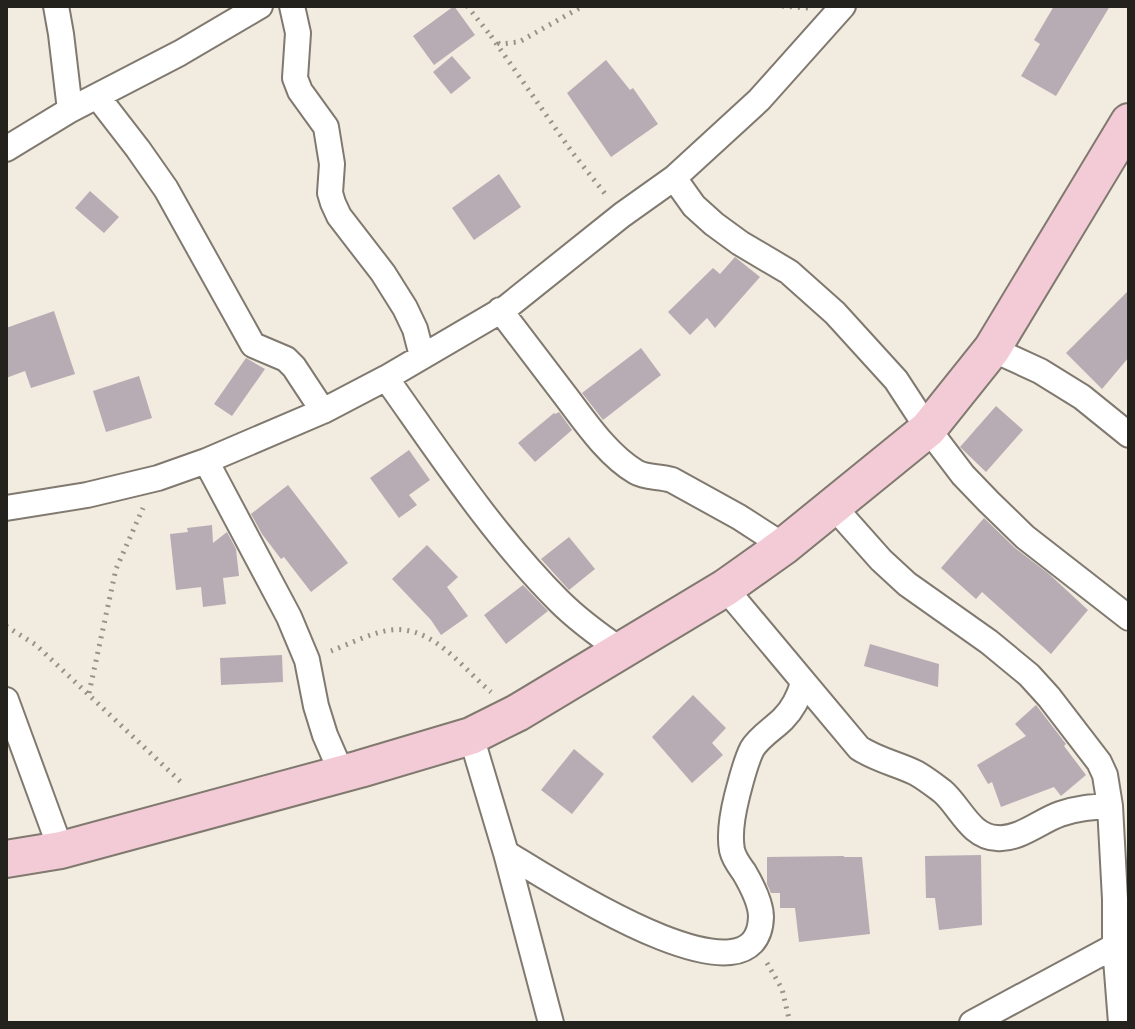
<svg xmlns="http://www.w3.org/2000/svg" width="1135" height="1029" font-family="Overpass,sans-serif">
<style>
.building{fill:#b7acb4}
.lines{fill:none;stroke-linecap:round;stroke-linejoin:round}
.street-casing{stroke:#80796f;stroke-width:28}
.secondary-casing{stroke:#80796f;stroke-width:40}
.path{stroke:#98938a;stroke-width:5;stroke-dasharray:2 6;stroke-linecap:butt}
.street{stroke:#fff;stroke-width:24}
.secondary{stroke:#f3cbd6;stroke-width:36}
</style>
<rect width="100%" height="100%" fill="#f2ebdf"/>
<path class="building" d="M454 6 475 35 434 65 413 36Z
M1054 6H1110L1056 96 1021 76 1040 44 1034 40Z
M452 56 471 78 451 94 433 72Z
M606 60 630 90 633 88 658 124 611 157 567 93Z
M499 174 521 207 474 240 452 208Z
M90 191 119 217 104 233 75 208Z
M735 257 760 277 715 328 707 318 690 335 668 312 713 268 720 274Z
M1129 290V357L1102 389 1066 353Z
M54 311 75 374 31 388 25 371 6 378V328Z
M641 348 661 375 603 420 582 393Z
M246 358 265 369 232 416 214 404Z
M139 376 152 418 106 432 93 391Z
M996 406 1023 430 986 472 960 447Z
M559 412 572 430 535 462 518 443 554 413 555 414Z
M409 450 430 480 409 495 417 505 399 518 370 478Z
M288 485 348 563 311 592 284 557 281 559 262 534 251 514Z
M984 518 1015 548 1049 574 1088 610 1051 654 982 592 976 599 941 568Z
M212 525 213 543 227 532 236 549 239 576 223 578 226 604 203 607 201 587 176 590 170 534 188 532 187 528Z
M569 537 595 569 569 590 541 559Z
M427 545 458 577 447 587 468 616 441 635 431 620 392 579Z
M523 585 548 611 506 644 484 615Z
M870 644 939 664 938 687 864 666Z
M282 655 283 682 221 685 220 658Z
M693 695 726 728 712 743 723 755 692 783 652 737Z
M1036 705 1066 744 1064 746 1086 775 1061 796 1054 787 1001 807 992 782 988 784 977 765 1026 736 1015 724Z
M574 749 604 774 572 814 541 790Z
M981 855 982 925 939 930 935 898H926L925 856Z
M844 856V857H862L870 934 799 942 795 908H780V893H771L767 884V857Z"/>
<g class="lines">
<defs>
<path id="street" d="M56 6 61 34 70 110
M292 6 298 33 295 78 300 91 326 127 332 164 330 193 333 203 339 216 383 273 405 308 415 329 422 356
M97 96 138 149 166 189 253 345 286 359 294 367 323 411
M6 149 70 110 180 53 260 6
M674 178 694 206 714 224 740 243 789 272 835 313 896 380 928 429 963 475 989 502 1025 537 1129 618
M500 310C521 338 543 366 564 394 584 420 607 455 636 472 646 478 660 476 672 480L739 517 784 546
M992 349 1040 371 1082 397 1129 435
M386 378C440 454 493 535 559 601 578 620 600 636 622 651
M206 461 289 617 307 660 316 706 325 735 342 774
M833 506 881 560 907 584 989 642 1029 675 1049 697 1099 762 1105 775 1110 806 1115 899V946L1121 1023
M6 508 87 495 158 478 206 461 323 411 386 378 507 307 622 215 674 178 759 100 843 6
M725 588 859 748C877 760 898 764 916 773 925 778 934 785 942 791 960 806 970 837 997 838 1019 840 1040 821 1060 814 1077 808 1092 807 1110 806
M6 700 61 850
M471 736 506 853 551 1023
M506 853C540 873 758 1018 761 917 761 902 751 884 744 872 739 865 734 859 732 850 729 834 733 812 737 796 741 781 745 763 752 749 759 737 773 729 783 719 793 709 799 697 803 683
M972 1023 1115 946 1121 937"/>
<path id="secondary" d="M6 859 61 850 360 769 471 736 517 713 725 588 784 546 928 429 992 349 1129 122"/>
</defs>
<use href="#street" class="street-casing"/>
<use href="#secondary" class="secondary-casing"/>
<path class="path" d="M467 6 491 36
M782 6 809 8
M491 36 572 152 606 195
M498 43 500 44 519 42 583 6
M6 626 36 645 183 784
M331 651C349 644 373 632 391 630 433 625 462 668 491 692
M89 693 116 569 143 508
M767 963 782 989 790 1023"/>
<use href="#street" class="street"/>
<use href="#secondary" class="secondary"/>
</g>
<rect width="1135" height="1029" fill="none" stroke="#24221d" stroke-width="16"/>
</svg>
